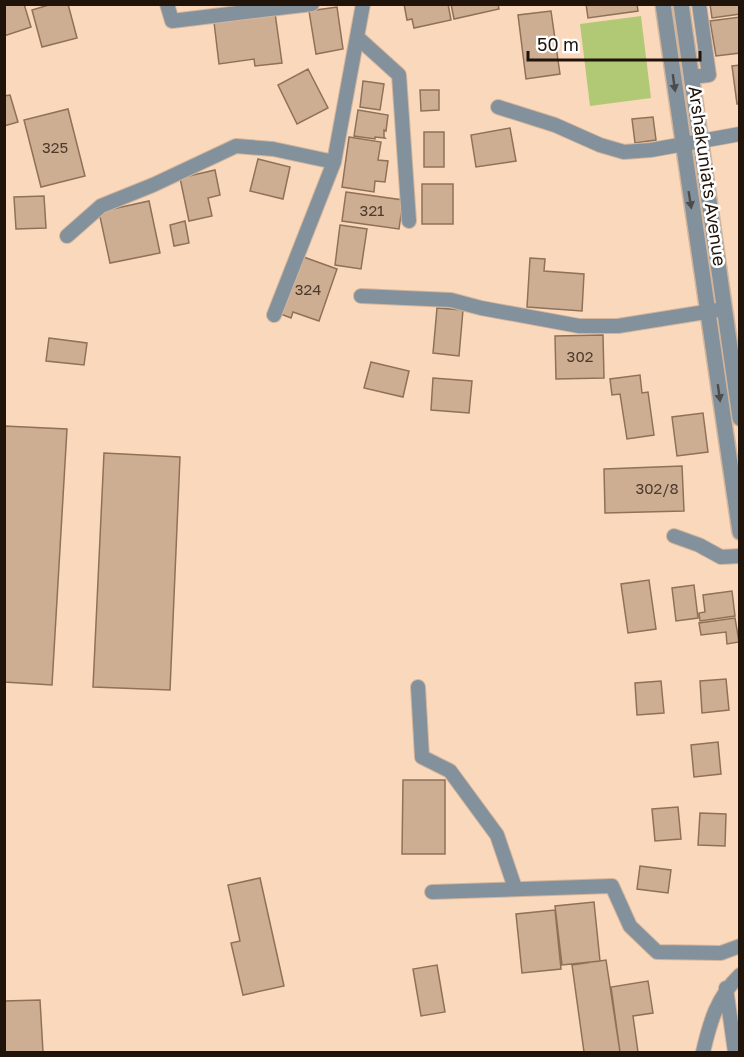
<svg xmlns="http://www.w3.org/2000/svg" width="744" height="1057" font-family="'Golos Text',sans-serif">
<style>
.green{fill:#b1c974}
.building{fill:#ceae92;stroke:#8f7158;stroke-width:1.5}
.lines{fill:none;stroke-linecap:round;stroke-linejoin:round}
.service-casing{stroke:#d3b59c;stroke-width:16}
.tertiary-casing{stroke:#d3b59c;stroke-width:18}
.service{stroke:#82919c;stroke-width:14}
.tertiary{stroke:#82919c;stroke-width:15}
.oneway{fill:#4c4c4c}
.labels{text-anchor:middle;stroke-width:5;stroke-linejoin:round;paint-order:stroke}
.number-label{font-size:15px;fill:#4c3a2c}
.street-label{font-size:18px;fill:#20140a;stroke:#fff}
</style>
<rect width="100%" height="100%" fill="#fad8bc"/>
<path class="green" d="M641 16 651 98 590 106 580 24Z"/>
<path class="building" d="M4 4H24L31 27 4 36Z
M52 4H68L77 38 42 47 32 10Z
M404 4H448L451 20 414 28 412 19 407 20Z
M451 4H498L499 9 454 19Z
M586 4H637L638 11 588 18Z
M710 4H740V14L712 18Z
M337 7 343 49 316 54 309 11Z
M551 11 560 74 526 79 518 15Z
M275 13 282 63 255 66 254 59 219 64 214 22Z
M740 17V53L716 56 710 21Z
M740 65V104H737L732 66Z
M308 69 328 108 297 124 278 85Z
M363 81 384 84 380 110 360 107Z
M420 90H439V110L421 111Z
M10 95 18 122 4 126V96Z
M68 109 85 176 41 187 24 120Z
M358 110 388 115 386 131 384 130V137L385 138 375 137V139L354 136Z
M653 117 656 140 635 143 632 119Z
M510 128 516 161 476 167 471 135Z
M424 132H444V167H424Z
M349 137 381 142 378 160 388 161 385 182 375 181 374 192 342 187Z
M258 159 290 167 283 199 250 191Z
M215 170 220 195 208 198 212 216 189 221 180 178Z
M422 184H453V224H422Z
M346 192 403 200 399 229 342 221Z
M44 196 46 228 16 229 14 197Z
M149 201 160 253 110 263 99 212Z
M185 221 189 243 174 246 170 225Z
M340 225 367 229 361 269 335 265Z
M298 255 337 269 319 321 293 312 291 318 278 313Z
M530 258 545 259 544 271 584 274 582 311 527 307Z
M437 308 463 310 459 356 433 353Z
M603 335 604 378 556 379 555 336Z
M49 338 87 343 84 365 46 361Z
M371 362 409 371 403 397 364 388Z
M640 375 642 393 648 392 654 435 627 439 620 394 612 395 610 379Z
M433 378 472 381 469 413 431 410Z
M703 413 708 452 677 456 672 417Z
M4 426 67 429 52 685 4 682Z
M104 453 180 457 170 690 93 687Z
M682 466 684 511 605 513 604 469Z
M649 580 656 629 628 633 621 584Z
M694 585 698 618 676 621 672 588Z
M732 591 735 616 700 621 699 613 705 612 703 595Z
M735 618 739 642 727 644 726 632 701 635 699 623Z
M726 679 729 710 702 713 700 681Z
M661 681 664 713 637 715 635 683Z
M718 742 721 774 694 777 691 745Z
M403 780H445V854H402Z
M678 807 681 839 655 841 652 809Z
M700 813 726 814 725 846 698 845Z
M640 866 671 870 668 893 637 889Z
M260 878 284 986 243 995 231 943 240 941 228 885Z
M594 902 600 961 562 965 555 906Z
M555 910 561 969 522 973 516 914Z
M606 960 620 1052H584L572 965Z
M437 965 445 1012 421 1016 413 969Z
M648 981 653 1013 633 1016 638 1052H620L611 987Z
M40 1000 43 1052H4V1001Z"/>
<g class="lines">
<defs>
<path id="service" d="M167 4 172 21 312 4
M357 37 399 75 409 221
M691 77 709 75 699 4
M498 107 555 125 600 145 624 152 651 150 740 134
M67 236 101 206 153 185 236 146 273 149 334 162
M361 296 451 300 481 308 579 326H618L724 309
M274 315 334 162 363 4
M674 536 699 545 721 557 740 556
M418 687 422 757 450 771 497 835 515 888
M432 892 612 886 630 926 657 952 721 953 740 946
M726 988 735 1052
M703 1052C710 1022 717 997 740 975"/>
<path id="tertiary" d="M663 4 740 532
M681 4 740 418"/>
</defs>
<use href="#service" class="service-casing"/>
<use href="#tertiary" class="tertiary-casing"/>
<use href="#service" class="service"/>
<use href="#tertiary" class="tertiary"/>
</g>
<defs><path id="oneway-solid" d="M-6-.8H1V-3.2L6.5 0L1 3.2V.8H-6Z" transform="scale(1.5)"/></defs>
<g class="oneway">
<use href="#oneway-solid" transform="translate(674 83) rotate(82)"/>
<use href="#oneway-solid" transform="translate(690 200) rotate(81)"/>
<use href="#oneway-solid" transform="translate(719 393) rotate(82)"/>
</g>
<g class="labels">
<g class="number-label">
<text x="55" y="153">325</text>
<text x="372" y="216">321</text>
<text x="308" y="295">324</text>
<text x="580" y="362">302</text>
<text x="657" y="494">302/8</text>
</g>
<g class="street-label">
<text transform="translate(707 176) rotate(82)" y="6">Arshakuniats Avenue</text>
</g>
</g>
<rect width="744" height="1057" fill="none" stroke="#20140a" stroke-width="12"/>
<path d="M528 51v9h172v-9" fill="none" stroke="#20140a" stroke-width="3"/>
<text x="537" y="51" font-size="18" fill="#20140a" stroke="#ffffff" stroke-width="4.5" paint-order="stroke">50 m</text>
</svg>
